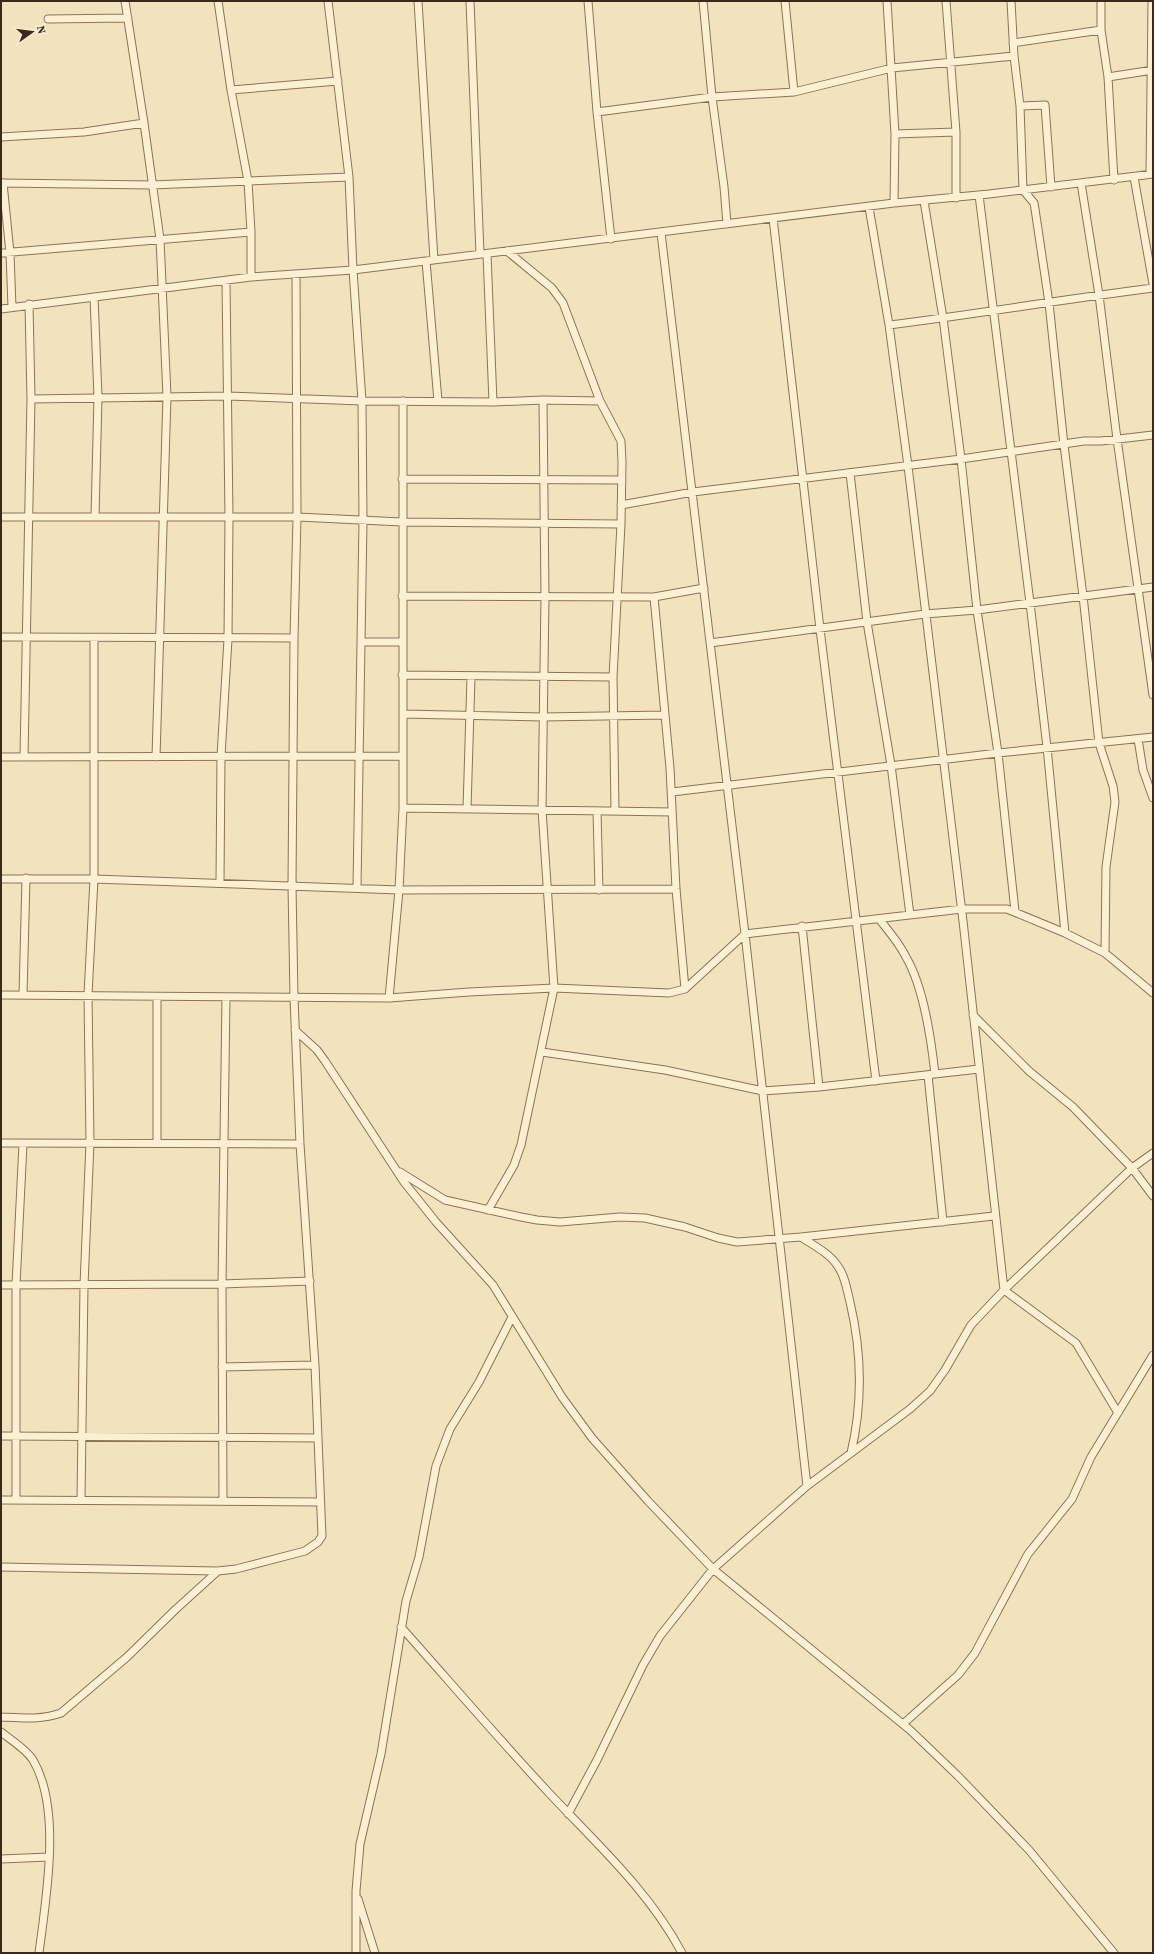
<svg xmlns="http://www.w3.org/2000/svg" width="1154" height="1954" font-family="'Source Serif 4',serif">
<style>
.lines{fill:none;stroke-linecap:round;stroke-linejoin:round}
.street-casing{stroke:#8c7356;stroke-width:9}
.street{stroke:#fcf0d3;stroke-width:7}
</style>
<rect width="100%" height="100%" fill="#f2e3bf"/>
<g class="lines">
<defs>
<path id="street" d="M125 1 144 123 160 239 167 396 156 757
M218 1 231 90 248 181 251 232V277
M328 1 349 177 353 270 362 401 363 520 357 888
M418 1 434 260
M470 1 480 254
M588 1 597 112 611 239
M703 1 712 97 724 187 727 224
M785 1 794 92
M887 1 895 134 894 203
M946 1 956 132V198
M1011 1 1014 56 1020 106 1045 105 1051 187
M1101 1V30L1108 77 1114 180
M48 19 128 18
M1013 43 1101 30
M1108 77 1153 70
M231 90 338 81
M1020 106 1023 190 1034 203 1035 209 1049 303 1064 445 1083 596 1099 743 1113 786 1115 802 1106 867 1105 953
M597 112 712 97 794 92 892 68 1014 56
M895 134 956 132
M1 137 84 132 144 123
M1150 174 1152 1
M1134 177 1153 284
M1 183 152 185 349 177
M3 183 10 253 12 307
M1081 183 1099 295 1117 439 1153 695
M979 195 1030 603 1047 747 1065 933
M924 201 943 318 961 459 977 610 998 753 1015 911
M869 207 889 325 908 466 963 921 1004 1290 1076 1343 1118 1413
M773 218 820 629 876 1081
M661 233 745 934 807 1486
M507 251 552 288 563 303 600 401 621 441 622 462 621 524 613 677 615 811
M1 253 251 232
M487 254 493 402
M426 261 438 401
M94 297 98 397 95 517
M1 309 251 277 353 270 894 203 989 194 1153 174
M889 325C977 314 1065 299 1153 288
M31 399 228 396 362 401 493 402 543 400 600 401
M850 473 867 622 891 765 910 915
M402 479 622 480
M621 505 693 492 961 459 1084 441H1101L1153 435
M1 517H297L402 522 621 524
M402 596 654 597 704 588
M654 597 670 768 676 889 685 989
M1 637 294 638
M361 642H402
M710 643 925 614 977 610 1153 587
M402 675 613 677
M403 714 543 717 665 715
M1138 739 1143 770 1153 798
M1 757 402 756
M24 757 31 399 29 304
M672 792 998 753 1153 737
M403 808 672 812
M467 809 471 677
M597 811 599 890
M1 879H94L399 890 676 889
M220 883 221 756 228 639 229 517 226 281
M879 919C889 931 899 943 906 957 924 988 931 1038 935 1074
M802 926 819 1087
M1 995 389 998 469 992 554 988 669 993 685 989 745 934 962 909H1007L1065 933 1105 953 1153 993
M23 995 26 878
M157 997V1143
M389 998 399 890 403 808V401
M973 1015 1029 1071 1073 1107 1132 1168 1153 1196
M295 1030 317 1050 325 1061 404 1182 436 1222 493 1285 562 1397 592 1438 648 1501 713 1569 910 1730 958 1776 1029 1850 1114 1953
M542 1052 665 1070 763 1091 819 1087 979 1069
M928 1075 943 1222
M1 1143 300 1144
M400 1172 445 1200 521 1217 537 1220 560 1222 620 1217 645 1218 685 1227 718 1238 737 1242 801 1237 994 1216
M488 1210 514 1165 521 1145 554 988 542 810 545 597 543 400
M801 1237C813 1245 829 1253 837 1265 845 1275 847 1290 850 1302 862 1353 863 1402 851 1453
M1 1285 222 1284 310 1281
M222 1367 315 1365
M1 1436 318 1438
M81 1499 84 1285 90 1143 88 995 94 879V639
M1 1500 320 1502
M16 1500V1285L23 1144
M223 1501 222 1284 226 997
M1 1567 218 1571 236 1569 305 1551 318 1542 322 1536 315 1365 300 1144 294 998 292 885 294 638 297 517 296 274
M401 1627C450 1682 498 1738 549 1793 596 1843 649 1891 682 1953
M1 1717C22 1718 41 1720 61 1713L127 1657 175 1610 218 1571
M903 1724 958 1675 975 1653 1028 1554 1072 1499 1091 1457 1153 1355
M1 1732C11 1740 26 1749 33 1760 62 1809 46 1898 39 1953
M568 1814 597 1760 643 1665 660 1636 713 1569 807 1486 910 1409 930 1391 945 1370 971 1325 1004 1290 1132 1168 1153 1153
M1 1859 49 1857
M358 1899 375 1953
M356 1953V1891L360 1844 381 1754 406 1601 419 1557 436 1466 450 1429 479 1382 512 1317"/>
</defs>
<use href="#street" class="street-casing"/>
<use href="#street" class="street"/>
</g>
<rect width="1154" height="1954" fill="none" stroke="#3a2a1c" stroke-width="4"/>
<g transform="translate(32 32) rotate(76)" stroke="#f8edcf" stroke-width="3" paint-order="stroke">
<path d="M0-3L7 15L0 10L-7 15Z" fill="#3a2a1c"/>
<text y="-6" font-size="11" font-weight="bold" text-anchor="middle" fill="#3a2a1c">N</text>
</g>
</svg>
